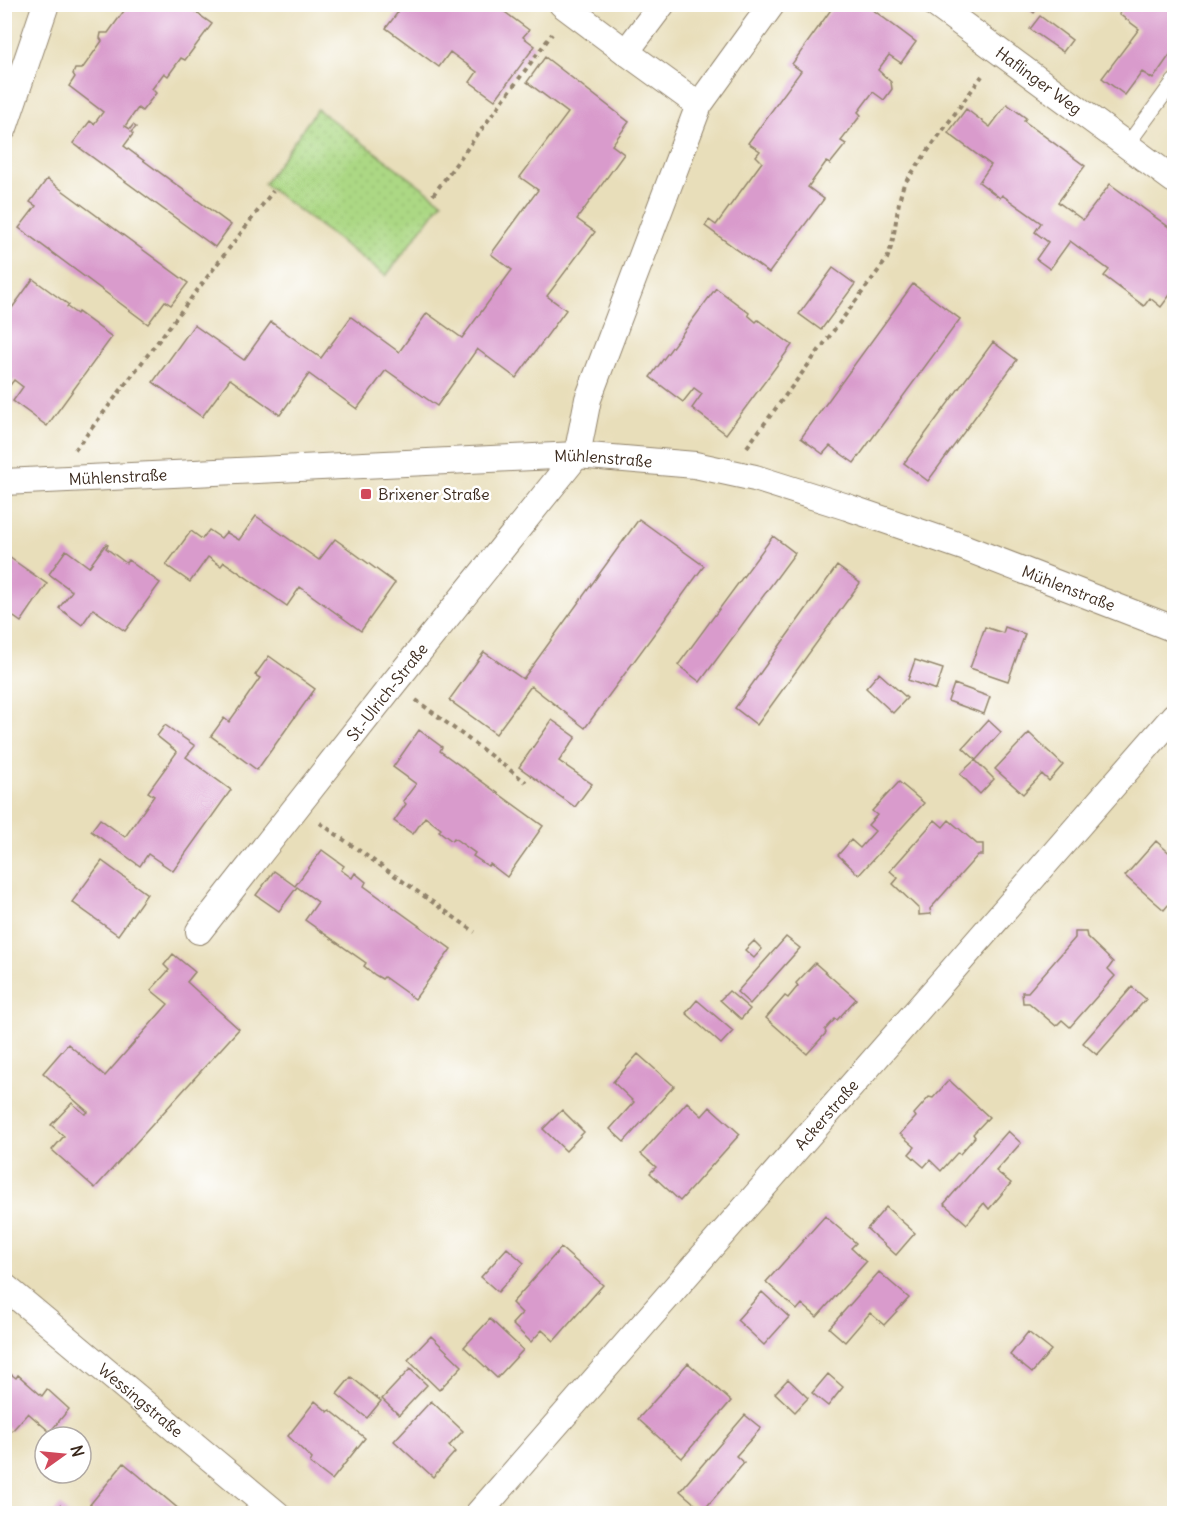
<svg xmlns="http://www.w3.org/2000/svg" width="1179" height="1518" font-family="Delius,sans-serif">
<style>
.park{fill:url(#park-dots);stroke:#748151;stroke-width:1.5}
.building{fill:#d99bcc}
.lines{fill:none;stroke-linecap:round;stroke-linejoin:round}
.service-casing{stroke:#92846c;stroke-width:16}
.minor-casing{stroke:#92846c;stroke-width:28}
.path{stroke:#92846c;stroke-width:4;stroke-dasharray:4.5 4.5;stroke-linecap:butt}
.service{stroke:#fff;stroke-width:14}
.minor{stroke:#fff;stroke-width:26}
.poi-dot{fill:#d1495b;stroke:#fff;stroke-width:2}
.labels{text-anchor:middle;stroke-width:5;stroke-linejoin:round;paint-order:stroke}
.street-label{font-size:16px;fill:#3b2a1e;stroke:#fff}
.poi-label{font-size:16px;fill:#3b2a1e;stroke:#fff;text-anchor:start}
</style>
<defs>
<pattern id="park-dots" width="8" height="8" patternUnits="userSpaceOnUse" patternTransform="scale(1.5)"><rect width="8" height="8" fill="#acd884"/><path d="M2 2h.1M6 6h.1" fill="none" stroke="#95ba72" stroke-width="1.8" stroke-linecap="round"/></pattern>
</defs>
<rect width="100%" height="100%" fill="#fff"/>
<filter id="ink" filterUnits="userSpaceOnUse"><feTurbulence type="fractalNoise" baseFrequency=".0167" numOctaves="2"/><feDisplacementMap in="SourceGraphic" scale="12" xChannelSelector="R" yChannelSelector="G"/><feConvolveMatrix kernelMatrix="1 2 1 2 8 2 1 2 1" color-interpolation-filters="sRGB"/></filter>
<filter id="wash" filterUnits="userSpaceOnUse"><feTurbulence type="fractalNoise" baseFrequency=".008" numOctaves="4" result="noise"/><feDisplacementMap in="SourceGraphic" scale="24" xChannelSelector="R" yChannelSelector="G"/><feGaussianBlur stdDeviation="1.35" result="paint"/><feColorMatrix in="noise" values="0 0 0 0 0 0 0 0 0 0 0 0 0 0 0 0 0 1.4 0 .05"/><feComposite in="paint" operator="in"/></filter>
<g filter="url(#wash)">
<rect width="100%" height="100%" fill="#e8deba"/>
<path class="park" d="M317 109 442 202 386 276 264 184Z"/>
<g id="blocks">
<path class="building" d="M129 4H184L212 24 185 60 181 58 168 76 164 73 152 89 156 93 142 111 138 108 125 126 130 129 133 125 136 127 131 132 133 134 124 146 231 225 215 247 73 143 90 121 94 124 103 112 69 86 75 77 73 74 75 69H82L102 41 100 38 101 33H108Z
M404 4H494L529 30 523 37 535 46 495 100 470 82 477 72 450 52 439 67 386 28Z
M835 4H865L916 42 901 63 889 55 878 70 891 82 892 89 884 100 873 92 858 112 861 115 841 141 846 144 830 164 826 162 808 187 824 199 769 273 705 226 709 220 716 225 762 162 756 156 760 151 748 143 801 71 792 64Z
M1023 4H1040L1034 13Z
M1126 4H1174V49L1153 79 1142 72 1125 95 1102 78 1139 29 1119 14Z
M1040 16 1072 40 1063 52 1030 29Z
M545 57 629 122 612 145 624 154 577 219 595 232 547 296 566 310 516 378 477 349 437 406 386 370 357 409 309 374 280 415 230 379 202 417 153 382 194 325 244 360 271 322 321 358 351 317 399 352 427 313 462 338 512 270 491 254 538 190 520 177 568 113 527 82Z
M1007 104 1026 118 1024 121 1085 166 1058 202 1083 220 1110 184 1174 231V292L1173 291 1161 307 1150 298 1144 306 1104 276 1109 270 1070 241 1050 269 1036 259 1048 242 1035 232 1041 223 1002 195 1000 198 979 182 991 165 948 133 966 109 990 127Z
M47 179 188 283 171 305 165 301 148 324 19 228 36 206 30 202Z
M833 268 855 284 821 330 799 314Z
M33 279 69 305 67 307 77 314 78 312 112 337 47 426 13 401 23 387 14 380 4 393V319Z
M913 284 960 319 854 463 830 446 823 454 801 438Z
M716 288 749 313 748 315 756 322 758 320 792 345 726 434 692 408 702 394 694 388 683 402 650 377Z
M993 342 1017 360 928 481 904 463Z
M256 516 319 560 335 539 395 583 361 631 300 587 287 606 224 562 221 566 208 557 190 582 166 565 191 531 202 539 209 530 221 538 226 532 239 540Z
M639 519 704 566 585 728 531 686 496 734 449 700 484 652 523 679Z
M773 536 795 553 700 682 678 665Z
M106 544 108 545 106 548 126 563 128 560 160 583 125 631 93 609 82 625 59 608 72 591 49 574 66 550 89 567Z
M6 555 47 584 21 622 4 610Z
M837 566 860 583 757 725 735 708Z
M985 627 1003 633 1005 627 1025 634 1008 681 970 668Z
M269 656 315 689 257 770 211 736 224 718 229 722 244 701 260 678 255 675Z
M915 660 943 669 936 690 908 680Z
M879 673 907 698 893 713 866 688Z
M954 684 990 697 984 714 948 701Z
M552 720 576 737 559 761 592 784 575 807 519 767Z
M988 720 1001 732 976 760 963 748Z
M165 725 195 746 186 757 231 790 173 871 148 854 140 866 91 831 100 819 125 837 154 796 148 792 177 752 157 736Z
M419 730 442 747 440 751 543 826 507 877 490 864 488 866 473 856 475 853 454 838 452 841 439 831 441 829 425 817 413 834 394 821 406 804 403 801 416 784 393 767Z
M1029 733 1063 765 1049 781 1042 774 1023 794 995 769Z
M975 760 994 779 980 794 960 774Z
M899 782 924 803 859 875 838 855 851 840 860 848 875 831 868 825 877 815 872 811Z
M935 820 943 827 949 820 977 844H983V855H978L930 909 931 914 919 915V909L893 884 898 878 890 871Z
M1156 841 1174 857V898L1164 910 1125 876Z
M322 850 344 866 341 870 352 878 355 873 366 882 364 886 451 949 415 999 384 977 382 979 375 975 364 966 366 963 305 920 318 902 297 887 279 911 256 895 274 871 295 886Z
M102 861 147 894 118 935 72 902Z
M1075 932H1086L1087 937 1113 962 1108 969 1115 976 1070 1027 1062 1020 1056 1026 1029 1003H1023L1022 992H1028L1075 938Z
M786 937 800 948 750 1004 737 992Z
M754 941 762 949 754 958 745 950Z
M173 954 195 972 187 982 239 1029 95 1188 52 1150 64 1136 51 1125 72 1103 85 1114 88 1112 43 1073 68 1044 105 1076 168 1004 151 990 169 970 164 965Z
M815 963 856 999 837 1020 835 1019 825 1030 826 1033 807 1054 766 1018 785 996 788 998 798 986 796 983Z
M1132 987 1146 999 1097 1055 1083 1043Z
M729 991 750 1009 741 1019 720 1000Z
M697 1000 733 1031 721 1044 686 1013Z
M638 1054 674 1086 624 1142 610 1129 634 1102 613 1082Z
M949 1080 989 1117 973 1134 975 1137 960 1154 957 1153 941 1171 930 1160 924 1167 909 1154 915 1147 900 1134 916 1117 914 1114 929 1097 933 1098Z
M687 1102 702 1116 710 1107 740 1134 680 1201 650 1173 656 1167 641 1154Z
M562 1110 584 1132 566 1151 543 1129Z
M1008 1131 1021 1143 996 1171 1011 1183 989 1209 984 1203 967 1224 944 1204Z
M886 1207 915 1233 896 1255 867 1229Z
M825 1216 856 1243 851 1248 866 1262 817 1317 802 1304 797 1310 766 1282Z
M507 1248 524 1263 498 1292 481 1277Z
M561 1248 603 1285 554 1341 542 1330 531 1342 512 1324 522 1313 512 1303Z
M879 1272 909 1298 884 1325 870 1313 845 1342 829 1328Z
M762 1292 789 1317 764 1345 737 1320Z
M490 1319 523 1350 497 1378 464 1347Z
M1028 1332 1051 1350 1032 1373 1010 1355Z
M431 1336 462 1366 439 1390 408 1360Z
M688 1363 731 1401 682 1458 638 1419Z
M4 1369 16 1378 18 1375 42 1396 47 1389 69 1409 50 1432 28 1413 12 1431 4 1425Z
M410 1369 427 1385 399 1415 382 1399Z
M828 1374 843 1387 828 1406 812 1393Z
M351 1377 381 1401 367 1418 337 1394Z
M788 1379 808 1398 795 1412 775 1393Z
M315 1401 328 1412 330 1410 365 1438 332 1480 310 1463 312 1459 288 1436Z
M431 1401 463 1431 449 1446 455 1452 433 1477 394 1441Z
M745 1415 761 1428 736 1456 744 1463 703 1511 680 1491Z
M124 1463 181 1511 179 1514H96L88 1507Z
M60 1505 69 1514H53Z"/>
</g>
</g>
<g filter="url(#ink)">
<use href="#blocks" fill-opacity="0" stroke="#92846c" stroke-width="1.5"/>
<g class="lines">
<defs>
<path id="service" d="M1127 145 1174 81"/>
<g id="minor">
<path d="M562 4 626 52"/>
<path d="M662 4 626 52 699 105"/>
<path id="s1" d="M935 4 1174 180"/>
<path d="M4 128 46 4"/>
<path id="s2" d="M4 482 577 455 695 465 755 478 847 507 963 547 1174 629"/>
<path id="s3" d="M199 931 393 684 577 455 588 399 699 105 772 4"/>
<path id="s4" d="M4 1286 277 1514"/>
<path id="s5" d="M478 1514 1174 716"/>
</g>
</defs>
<use href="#service" class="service-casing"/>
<use href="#minor" class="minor-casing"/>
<path class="path" d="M433 195 552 34
M747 447 887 259C897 234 895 209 904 184L982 76
M75 450 273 191
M416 700 526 782
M320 823 475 932"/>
<use href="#service" class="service"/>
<use href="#minor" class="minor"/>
</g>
</g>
<rect class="poi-dot" x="360" y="488" width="12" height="12" rx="3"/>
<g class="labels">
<g class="street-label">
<text dy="6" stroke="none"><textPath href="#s1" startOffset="129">Haflinger Weg</textPath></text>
<text dy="6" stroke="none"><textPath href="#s2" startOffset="600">Mühlenstraße</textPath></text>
<text dy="6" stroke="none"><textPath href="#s2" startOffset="114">Mühlenstraße</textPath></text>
<text dy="6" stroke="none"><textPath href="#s2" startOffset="1086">Mühlenstraße</textPath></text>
<text dy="6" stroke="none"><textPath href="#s3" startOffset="304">St.-Ulrich-Straße</textPath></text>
<text dy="6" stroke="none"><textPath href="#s5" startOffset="530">Ackerstraße</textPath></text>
<text dy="6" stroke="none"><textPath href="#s4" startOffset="178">Wessingstraße</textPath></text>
</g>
<g class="poi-label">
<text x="378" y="500">Brixener Straße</text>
</g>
</g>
<rect width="1179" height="1518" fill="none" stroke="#fff" stroke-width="24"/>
<g transform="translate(63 1455) rotate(75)"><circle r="28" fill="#ffffff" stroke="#b1aaa5" stroke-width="1.5"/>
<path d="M0-4.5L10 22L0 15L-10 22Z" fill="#d1495b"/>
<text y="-9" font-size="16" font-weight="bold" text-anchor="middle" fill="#3b2a1e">N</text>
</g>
</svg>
